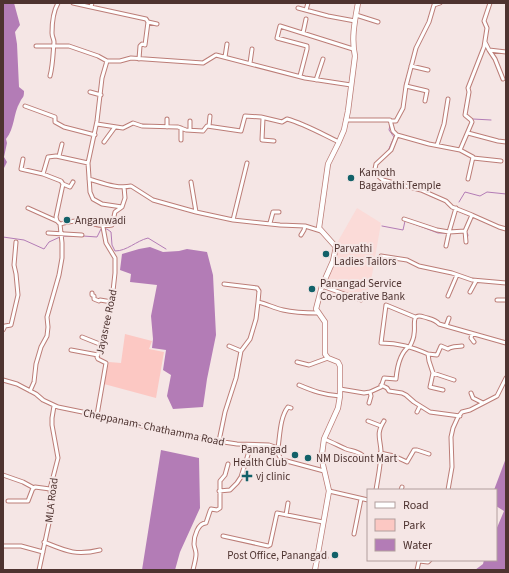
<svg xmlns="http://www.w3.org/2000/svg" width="509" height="573" font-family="'Source Sans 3',sans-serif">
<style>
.built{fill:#fbdbd8}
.green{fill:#fcc8c3}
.water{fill:#b37cb6}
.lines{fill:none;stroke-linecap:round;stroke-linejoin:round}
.stream{stroke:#b37cb6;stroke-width:1}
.street-casing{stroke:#bc7d77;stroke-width:5}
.secondary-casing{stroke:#bc7d77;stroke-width:6}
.street{stroke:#fff;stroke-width:3}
.secondary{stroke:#fff;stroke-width:4.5}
.poi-dot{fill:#126169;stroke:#f5e6e5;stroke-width:1.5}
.labels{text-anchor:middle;stroke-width:4;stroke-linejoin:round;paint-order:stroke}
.poi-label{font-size:11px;fill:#4e3330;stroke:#f5e6e5;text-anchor:start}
.street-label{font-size:11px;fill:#4e3330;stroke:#f5e6e5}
</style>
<rect width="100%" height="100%" fill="#f5e6e5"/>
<path class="built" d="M357 208 381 223 371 281 364 299 326 284 333 267 339 245 337 243Z"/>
<path class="green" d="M125 334 152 341 149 349 164 352 156 398 104 384 109 362 121 363Z"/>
<path class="water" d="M3 3H14L20 25 15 32 17 44 19 87 24 91C24 98 23 96 20 102 13 114 15 128 6 139L7 143 4 157 7 162 3 170Z
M150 247 163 252 179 251 187 249 207 252 213 275 216 335 207 379 203 407 173 409 167 396 171 375 163 370 166 350 152 348 153 339 151 316 157 285 130 282 131 274 120 270 122 254 139 249Z
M161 450 199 458 200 508 180 552 175 570H142Z
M506 458V570H475L483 564 484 560H496V530L504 511 496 506V490H494Z"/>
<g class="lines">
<path class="stream" d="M418 41 424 30
M405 83 408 73
M464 112 465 105
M370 119H389
M471 120 473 119 491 120
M388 151 394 137 389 130 390 125
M430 196 446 202 448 205
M459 202 465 192 480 196 487 192 506 194
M458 211 470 216
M409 222 438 233H446
M382 226 403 230 405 221H406
M467 233 468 235 467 239
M63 236H72
M83 236 97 237 101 229H107L111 232 112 245 115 251C127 251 136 241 148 238L166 249
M3 237 24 240 44 249 49 242 60 237"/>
<defs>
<path id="street" d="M73 3 91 7 92 3
M91 7 146 19 148 22 145 45 142 44 140 46 139 59
M298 8 328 16 355 21
M306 10 308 3
M356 15 378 22
M148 22 157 24
M303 33 306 19
M485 42 489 50 506 52
M36 46H69L98 56 107 61
M489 50 495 59 503 79
M225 57 227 44
M250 63 252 49
M411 66 428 70
M50 76C53 65 53 53 54 42 54 39 52 37 52 33 52 23 53 12 58 3
M300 76 307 49V46L277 38 280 26 353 49
M316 80 323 59
M406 86 427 91 425 101
M90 92 101 95
M25 106 55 117V122L64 127 95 135
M263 118 262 140 274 141
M346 120H390L393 131 397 135 391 150 376 164 375 169 376 174 383 180 421 190 446 201 452 207 472 215 499 227 506 229
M390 121H396L403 108 406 86 416 48 429 22 434 5 440 3
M97 124 123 128 133 123 142 126 178 127 186 130 203 131 207 126 241 131 245 116 261 117 282 122 287 119C305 124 322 134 339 142
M209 126 210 116
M167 127V119
M190 130V121
M468 133 498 141 506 142
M397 135 429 144 460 150 472 122 471 120 465 115 469 92 468 88 484 47 487 28 484 21 490 3
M181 140V128
M104 142 115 127
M437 145 444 124 448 99
M460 150 473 157 468 179
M59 156 62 144
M473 158 501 161
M23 159 21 169 43 174
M89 179C103 183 117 189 131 186L153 200 196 212 233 220 280 225 305 226 321 231
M191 182 196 212
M63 184 70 187 73 182
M122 207 102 204 93 199 90 192 88 163 97 121 102 78 107 61H120L131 58 203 63 216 55 305 78 351 85
M28 208 57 221
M404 219 437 230 449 232 465 231 472 215
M233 220 247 163
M270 223 273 212H279
M60 224 57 221 56 217 63 184 61 181 43 174 48 157 56 156 88 163
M465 231 466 242
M48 233 82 235
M301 235 304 230 305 226
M446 246 449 232 456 208
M381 256 407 260 419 266 452 273 472 280 506 283
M224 284 257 288 259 291 258 302
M322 286 361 300
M470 292 476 281
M92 293V295L94 296V299L99 301 100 300 112 302
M448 296 457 275
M497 300H506
M415 317 386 305 381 343C399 343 412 347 428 354L429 361 433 373 430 387 443 390
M446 326 449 318
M3 330 5 326 11 325 18 295 16 274 14 265 16 242
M472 334 471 338 474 342
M82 337 102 345
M229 346 241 351
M71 350 98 355
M428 354 437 355 441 346 448 349C452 346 457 347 462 346
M297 362 309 365 328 358
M433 373 454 380
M3 380 17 384 36 394 43 400 58 407 97 415 184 436 237 444 269 445 278 448C278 453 278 457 283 460L324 471
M299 385C313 391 324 395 340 396
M381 385 387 388 389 391 402 393 406 395 414 402 430 412 460 416
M340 389 364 393 370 392 381 387 384 378 396 379C397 368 400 352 410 346 412 342 414 338 414 334 416 326 410 312 424 317 430 319 435 319 439 324L506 343
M30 391 34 382 36 364 41 347 47 336 48 327 47 317 59 275 62 258V243L60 224C65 223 71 221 76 221 90 221 98 228 112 225L115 212 122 207 125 198 124 187
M471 393 473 398 483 403
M369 403 371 396 370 392
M417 412 420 406
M97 415 106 363 98 359 97 357 105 336 108 316 112 300 115 273V258L106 243 103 227
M368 421 381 426
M324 439C332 442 339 446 346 449 352 451 357 451 362 455
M219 441 225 412 236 378 241 351 250 339 256 319 258 302C267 304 274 308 283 310 295 313 307 313 319 313
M278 448C280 435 280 417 288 407L291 408
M380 453 394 456 407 462 414 450H417L429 454
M3 475 23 482 34 488
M376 490C378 477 381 464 381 451 380 437 376 434 384 421
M401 490 402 487
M448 490 452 467 451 437 453 428 458 417 462 412 470 410 497 396 506 378
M219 491 230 490 237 483 241 477 251 445
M329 491 368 500
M8 501H28L33 488 35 487 50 489
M286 515 288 503
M354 534 361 499
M223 536 268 546 270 545 277 513 323 522
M44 542C66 551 76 556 100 550
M3 546H21L43 552
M318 556 326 558
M39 570 49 523 51 499 50 489 58 458 52 425V418L54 406
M193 570C194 565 196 559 196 554 196 550 194 547 194 544 194 536 198 523 206 523L210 511 211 509 217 510 220 508V481L225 475 228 464
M417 570 419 561 428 562 430 560"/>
<path id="secondary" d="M315 570 329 491 323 465 322 454 324 439 338 408 340 396V366L338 362 328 358 325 354V322L316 309 322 286 333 261 336 247 319 228 328 164 338 144 344 130 348 111 355 56C351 38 355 20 358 3"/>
</defs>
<use href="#street" class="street-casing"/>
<use href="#secondary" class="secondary-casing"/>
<use href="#street" class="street"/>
<use href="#secondary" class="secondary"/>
</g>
<g class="poi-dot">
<circle cx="351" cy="178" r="4"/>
<circle cx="67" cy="220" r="4"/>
<circle cx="326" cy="254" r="4"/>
<circle cx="312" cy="289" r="4"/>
<circle cx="295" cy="455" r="4"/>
<circle cx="308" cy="458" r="4"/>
<path d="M245 470h4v4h4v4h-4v4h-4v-4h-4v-4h4z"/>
<circle cx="335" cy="555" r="4"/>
</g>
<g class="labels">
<g class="poi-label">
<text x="359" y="176">Kamoth<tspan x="359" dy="13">Bagavathi Temple</tspan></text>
<text x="75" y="224">Anganwadi</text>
<text x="334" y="252">Parvathi<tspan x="334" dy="13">Ladies Tailors</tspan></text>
<text x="320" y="287">Panangad Service<tspan x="320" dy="13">Co-operative Bank</tspan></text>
<text x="287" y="453" text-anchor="end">Panangad<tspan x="287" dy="13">Health Club</tspan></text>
<text x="316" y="462">NM Discount Mart</text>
<text x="256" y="480">vj clinic</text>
<text x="327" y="559" text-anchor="end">Post Office, Panangad</text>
</g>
<g class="street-label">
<text transform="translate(106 322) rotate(-78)" y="4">Jayasree Road</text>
<text transform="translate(154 427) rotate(12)" y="4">Cheppanam- Chathamma Road</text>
<text transform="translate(51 500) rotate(-83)" y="4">MLA Road</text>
</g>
</g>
<rect width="509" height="573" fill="none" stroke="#4e3330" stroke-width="8"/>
<rect x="367" y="489" width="130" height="72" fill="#f5e6e5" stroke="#b29e9d"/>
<rect x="375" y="502" width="20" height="6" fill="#ffffff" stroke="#b29e9d"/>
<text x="403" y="509" font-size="12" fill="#4e3330">Road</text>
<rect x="375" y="519" width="20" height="12" fill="#fcc8c3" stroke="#b29e9d"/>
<text x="403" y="529" font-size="12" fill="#4e3330">Park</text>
<rect x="375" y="539" width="20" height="12" fill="#b37cb6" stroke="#b29e9d"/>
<text x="403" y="549" font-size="12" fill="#4e3330">Water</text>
</svg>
